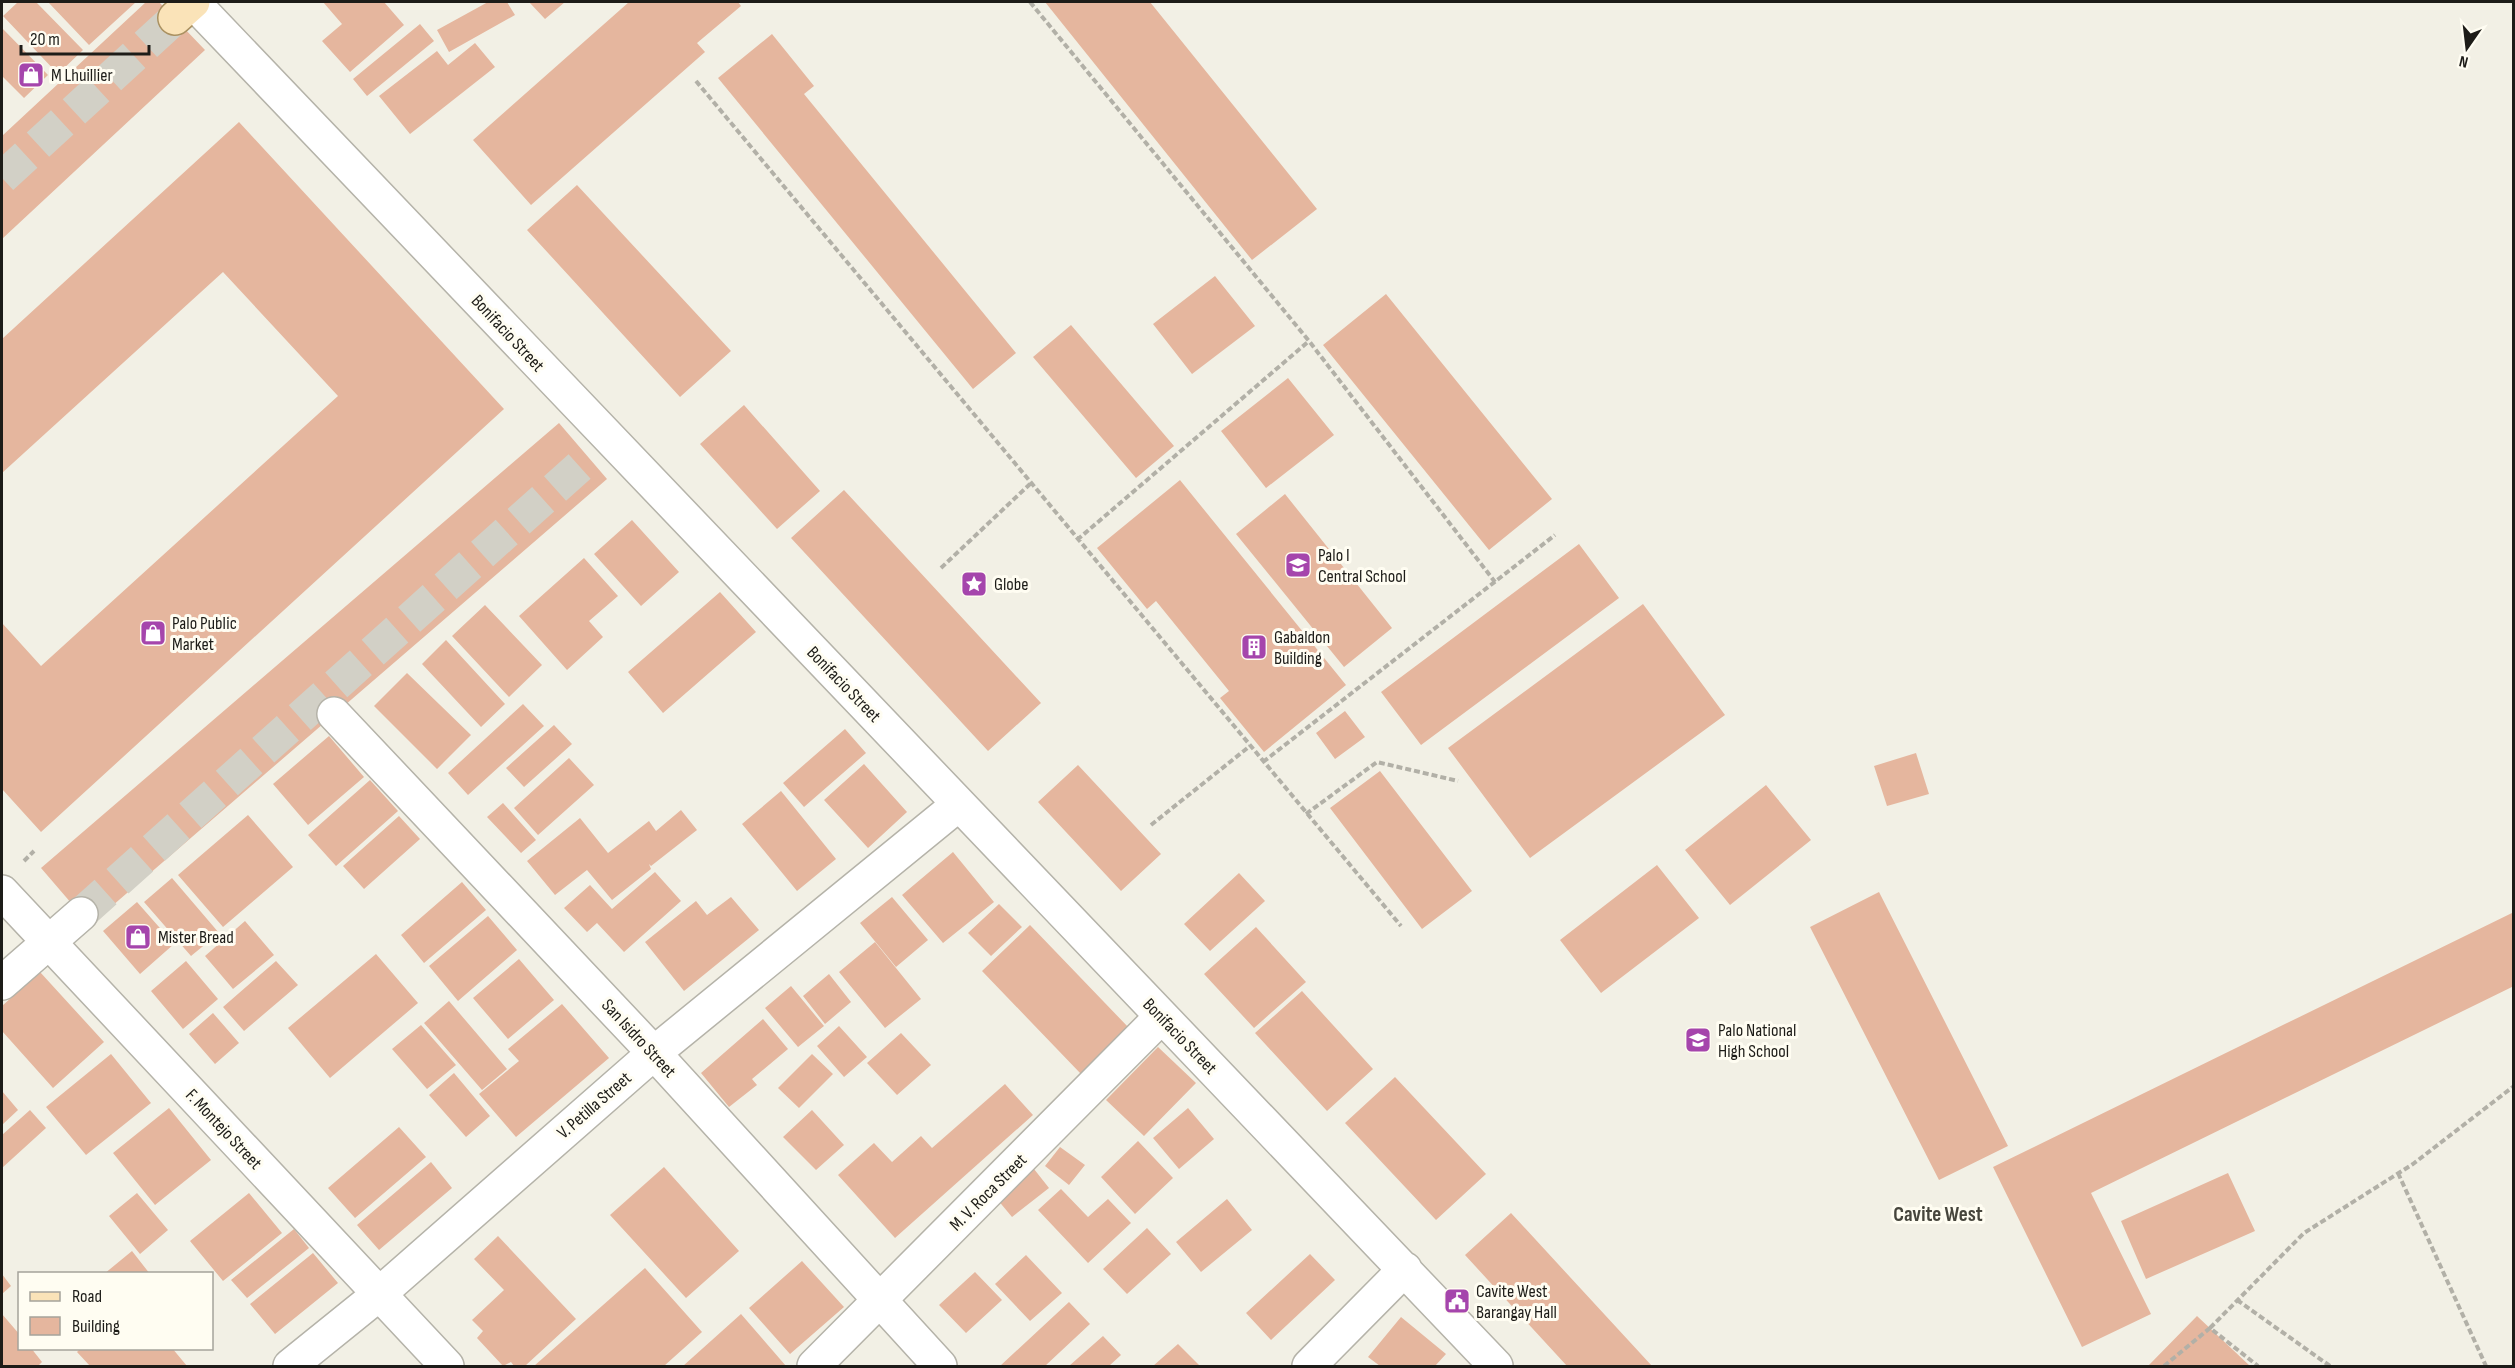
<svg xmlns="http://www.w3.org/2000/svg" width="2515" height="1368" font-family="'Sofia Sans Condensed',sans-serif">
<style>
.building{fill:#e5b69e}
.lines{fill:none;stroke-linecap:round;stroke-linejoin:round}
.minor-tunnel{stroke:#d2d0c6;stroke-width:33;stroke-dasharray:33 16;stroke-linecap:butt}
.major-tunnel{stroke:#d2d0c6;stroke-width:33;stroke-dasharray:33 16;stroke-linecap:butt}
.minor-casing{stroke:#b5b3a9;stroke-width:36}
.major-casing{stroke:#aa9161;stroke-width:36}
.path{stroke:#b2b0a7;stroke-width:4;stroke-dasharray:6 3;stroke-linecap:butt}
.minor{stroke:#fff;stroke-width:33}
.major{stroke:#fae3b8;stroke-width:33}
.labels{text-anchor:middle;stroke-width:6;stroke-linejoin:round;paint-order:stroke}
.poi-label{font-size:18px;fill:#1d1c18;stroke:#fffdf2;text-anchor:start}
.street-label{font-size:18px;fill:#1d1c18;stroke:#fffdf2}
.quarter-label{font-size:21px;font-weight:bold;fill:#46453c;stroke:#fffdf2}
</style>
<rect width="100%" height="100%" fill="#f2f0e5"/>
<path class="building" d="M18 2H36L83 50 58 74 3 16Z
M48 2H136L89 45Z
M146 2H159L205 50 2 239V136Z
M323 2H384L404 25 350 72 322 41 342 24Z
M488 2H507L515 15 449 52 437 30Z
M529 2H565L545 19Z
M629 2H738L741 6 697 43 705 52 531 205 473 140Z
M1045 2H1150L1317 209 1252 260Z
M420 24 434 41 367 96 353 79Z
M2 28 48 75 24 98 2 76Z
M772 34 814 86 804 94 1016 353 973 389 718 78Z
M475 43 495 67 410 134 379 96 437 51 448 65Z
M239 122 504 409 41 832 2 789V623L41 666 338 396 223 272 2 473V339Z
M577 185 731 351 680 397 527 230Z
M1215 276 1255 326 1192 374 1153 324Z
M1386 294 1552 499 1489 550 1323 345Z
M1071 325 1174 446 1136 478 1033 357Z
M1288 378 1334 435 1266 488 1221 431Z
M744 405 820 491 777 529 700 444Z
M559 423 607 479 90 925 41 868Z
M1180 480 1346 685 1264 752 1220 698 1229 691 1156 601 1147 609 1097 548Z
M844 490 1041 703 988 751 791 538Z
M1285 494 1392 628 1344 667 1236 534Z
M632 520 679 572 641 606 594 554Z
M1579 544 1619 598 1421 745 1381 692Z
M584 558 618 596 589 621 603 637 567 670 519 616Z
M720 592 756 632 663 713 628 672Z
M1643 604 1725 715 1530 858 1448 748Z
M485 605 542 665 509 697 452 636Z
M446 640 505 704 481 727 422 664Z
M407 673 471 735 437 769 374 706Z
M523 704 544 726 468 795 448 773Z
M1345 711 1365 737 1335 759 1316 733Z
M554 725 572 744 524 787 506 768Z
M845 729 866 753 804 807 783 783Z
M329 736 364 777 308 825 273 784Z
M1916 753 1929 794 1887 806 1874 766Z
M569 758 594 785 538 835 514 808Z
M864 764 907 812 868 848 824 800Z
M1078 765 1161 854 1121 891 1038 802Z
M1380 771 1472 891 1422 929 1330 808Z
M370 780 398 811 336 866 308 835Z
M1766 785 1811 840 1730 905 1685 850Z
M781 791 836 859 797 891 742 824Z
M503 803 536 840 521 853 487 817Z
M681 810 697 830 651 866 649 864 651 869 612 900 587 870 555 895 527 861 580 818 608 853 649 821 656 831Z
M248 815 293 867 223 927 178 875Z
M399 816 420 839 364 889 343 866Z
M953 852 994 902 943 943 902 895Z
M1657 865 1699 918 1601 993 1560 940Z
M655 872 681 901 624 952 597 923 587 932 564 908 590 885 612 909Z
M1239 873 1265 901 1210 951 1184 924Z
M172 878 219 933 191 956 144 902Z
M462 882 486 910 424 963 401 935Z
M1879 892 2008 1146 1939 1180 1810 927Z
M731 897 759 930 684 991 645 942 696 901 707 915Z
M892 897 928 940 896 967 860 923Z
M137 902 174 944 140 974 103 931Z
M999 904 1022 927 991 956 968 933Z
M2514 912V986L2091 1193 2151 1314 2082 1347 1993 1167Z
M488 916 517 950 458 1001 429 966Z
M245 921 274 955 233 989 205 956Z
M1030 925 1129 1028 1081 1074 982 971Z
M1256 927 1306 982 1254 1028 1204 974Z
M875 942 921 999 885 1028 839 972Z
M376 954 418 1003 330 1078 288 1028Z
M519 959 554 1000 508 1039 473 998Z
M186 961 218 999 183 1029 151 991Z
M276 961 298 985 244 1031 223 1007Z
M40 972 104 1042 53 1088 2 1031V1006Z
M829 974 851 1002 825 1024 803 996Z
M791 986 824 1026 798 1047 765 1008Z
M1302 991 1373 1069 1327 1111 1255 1033Z
M449 1001 507 1069 482 1090 424 1023Z
M562 1004 609 1058 516 1137 479 1094 519 1061 508 1049Z
M213 1013 239 1043 215 1064 189 1034Z
M763 1019 788 1049 752 1079 757 1085 729 1107 701 1073Z
M421 1025 456 1065 427 1089 392 1049Z
M839 1026 867 1057 844 1077 817 1046Z
M901 1033 931 1065 897 1095 867 1063Z
M1158 1047 1196 1083 1144 1136 1106 1100Z
M111 1054 151 1103 86 1155 46 1107Z
M812 1054 833 1074 799 1108 778 1088Z
M454 1073 490 1116 466 1137 429 1095Z
M1395 1077 1486 1174 1436 1220 1345 1123Z
M1005 1084 1033 1115 895 1238 838 1175 874 1143 892 1162 921 1136 932 1148Z
M2 1091 18 1110 2 1125Z
M169 1108 211 1160 155 1205 113 1153Z
M1188 1108 1214 1139 1179 1169 1153 1138Z
M30 1110 46 1128 2 1168V1135Z
M812 1110 844 1145 816 1170 783 1137Z
M399 1127 426 1157 355 1218 328 1188Z
M1138 1141 1173 1178 1135 1214 1101 1177Z
M1060 1147 1085 1165 1069 1185 1045 1166Z
M431 1162 452 1188 379 1250 357 1225Z
M664 1167 739 1251 686 1298 610 1215Z
M1034 1169 1049 1188 1012 1217 997 1199Z
M2228 1173 2255 1231 2146 1279 2121 1221Z
M1061 1189 1088 1217 1108 1199 1131 1223 1088 1263 1038 1210Z
M137 1193 168 1230 140 1254 109 1216Z
M249 1193 282 1233 223 1281 190 1241Z
M1227 1199 1252 1230 1201 1272 1176 1242Z
M1511 1213 1652 1366H1567L1465 1255Z
M1147 1228 1171 1254 1127 1294 1103 1269Z
M294 1229 309 1248 247 1298 231 1280Z
M498 1236 576 1319 525 1366H514L511 1362 503 1366 477 1338 483 1331 472 1320 504 1290 474 1259Z
M132 1251 150 1274H104Z
M313 1253 338 1283 275 1334 250 1304Z
M1310 1254 1335 1280 1271 1340 1246 1313Z
M1026 1255 1062 1293 1030 1321 995 1284Z
M802 1261 844 1307 790 1354 749 1308Z
M645 1268 702 1332 664 1366H534Z
M975 1272 1002 1300 966 1333 939 1305Z
M2 1274 11 1286 2 1294Z
M1069 1302 1090 1324 1045 1366H1000Z
M2 1314 20 1335V1348H31L42 1362 38 1366H2Z
M741 1314 786 1366H683Z
M2197 1316 2250 1366H2148Z
M1401 1317 1446 1354 1435 1366H1380L1368 1357Z
M1103 1336 1121 1355 1109 1366H1069Z
M1178 1344 1200 1366H1153Z
M81 1348H172L187 1366H90L77 1352Z"/>
<g class="lines">
<path class="minor-tunnel" d="M81 914 589 458"/>
<path class="major-tunnel" d="M2 178 175 18"/>
<defs>
<path id="minor" d="M193 2 1496 1366
M334 714 654 1053 940 1366
M2 892 447 1366
M2 983 81 914
M290 1366 378 1295 654 1053 959 804
M814 1366 1161 1017
M1309 1366 1405 1269"/>
<path id="major" d="M175 18 193 2"/>
</defs>
<use href="#minor" class="minor-casing"/>
<use href="#major" class="major-casing"/>
<path class="path" d="M1030 2 1309 341 1495 582
M696 81 1401 926
M1077 540 1309 341
M941 568 1030 484
M1263 762 1555 535
M1306 814 1377 762 1458 781
M1151 825 1250 746
M24 861 34 851
M2398 1173 2486 1366
M2237 1300 2330 1366
M2210 1328 2304 1233 2413 1164 2514 1086
M2164 1366 2210 1328 2258 1366"/>
<use href="#minor" class="minor"/>
<use href="#major" class="major"/>
</g>
<defs>
<symbol id="shop-square" viewBox="-11 -11 22 22"><rect x="-9" y="-9" width="18" height="18" rx="4" fill="#a545ac" stroke="#fffdf2"/><path d="M-5-2.5h2.3a2.7 3.5 0 0 1 5.4 0H5L5.5 6h-11ZM-1.5-2.5h3a1.5 2.3 0 0 0-3 0Z" fill="#fff"/></symbol>
<symbol id="school-square" viewBox="-11 -11 22 22"><rect x="-9" y="-9" width="18" height="18" rx="4" fill="#a545ac" stroke="#fffdf2"/><path d="M0-5L7-2L0 1L-7-2ZM-4 1L0 2.5L4 1V4Q0 6-4 4Z" fill="#fff"/></symbol>
<symbol id="sight-square" viewBox="-11 -11 22 22"><rect x="-9" y="-9" width="18" height="18" rx="4" fill="#a545ac" stroke="#fffdf2"/><path d="M0-6L1.8-2.2L6-1.7L2.9 1.2L3.7 5.4L0 3.3L-3.7 5.4L-2.9 1.2L-6-1.7L-1.8-2.2Z" fill="#fff"/></symbol>
<symbol id="building-square" viewBox="-11 -11 22 22"><rect x="-9" y="-9" width="18" height="18" rx="4" fill="#a545ac" stroke="#fffdf2"/><path d="M-4-6H4V6H1V3H-1V6H-4ZM-2.5-4.3h1.7v1.8h-1.7ZM.8-4.3h1.7v1.8H.8ZM-2.5-1h1.7V.8h-1.7ZM.8-1h1.7V.8H.8Z" fill="#fff"/></symbol>
<symbol id="civic-square" viewBox="-11 -11 22 22"><rect x="-9" y="-9" width="18" height="18" rx="4" fill="#a545ac" stroke="#fffdf2"/><path d="M-.6-6.5H3V-4.5H.6V-3L4-1V1h2V6H-6V1h2V-1L-.6-3ZM-1.2 2.5V6h2.4V2.5Z" fill="#fff"/></symbol>
</defs>
<g fill-rule="evenodd">
<use href="#shop-square" x="16" y="60" width="30" height="30"/>
<use href="#school-square" x="1283" y="550" width="30" height="30"/>
<use href="#sight-square" x="959" y="569" width="30" height="30"/>
<use href="#shop-square" x="138" y="618" width="30" height="30"/>
<use href="#building-square" x="1239" y="632" width="30" height="30"/>
<use href="#shop-square" x="123" y="922" width="30" height="30"/>
<use href="#school-square" x="1683" y="1025" width="30" height="30"/>
<use href="#civic-square" x="1442" y="1286" width="30" height="30"/>
</g>
<g class="labels">
<g class="poi-label">
<text x="51" y="81">M Lhuillier</text>
<text x="1318" y="561">Palo I<tspan x="1318" dy="21">Central School</tspan></text>
<text x="994" y="590">Globe</text>
<text x="172" y="629">Palo Public<tspan x="172" dy="21">Market</tspan></text>
<text x="1274" y="643">Gabaldon<tspan x="1274" dy="21">Building</tspan></text>
<text x="158" y="943">Mister Bread</text>
<text x="1718" y="1036">Palo National<tspan x="1718" dy="21">High School</tspan></text>
<text x="1476" y="1297">Cavite West<tspan x="1476" dy="21">Barangay Hall</tspan></text>
</g>
<g class="street-label">
<text transform="translate(508 333) rotate(47)" y="6">Bonifacio Street</text>
<text transform="translate(844 684) rotate(46)" y="6">Bonifacio Street</text>
<text transform="translate(1180 1036) rotate(46)" y="6">Bonifacio Street</text>
<text transform="translate(639 1038) rotate(47)" y="6">San Isidro Street</text>
<text transform="translate(594 1105) rotate(-41)" y="6">V. Petilla Street</text>
<text transform="translate(224 1129) rotate(47)" y="6">F. Montejo Street</text>
<text transform="translate(988 1192) rotate(-45)" y="6">M. V. Roca Street</text>
</g>
<g class="quarter-label">
<text x="1938" y="1221">Cavite West</text>
</g>
</g>
<rect width="2515" height="1368" fill="none" stroke="#1d1c18" stroke-width="6"/>
<rect x="18" y="1272" width="195" height="78" fill="#fffdf2" stroke="#a5a39b" stroke-width="1.5"/>
<rect x="30" y="1292" width="30" height="9" fill="#fae3b8" stroke="#a5a39b" stroke-width="1.5"/>
<text x="72" y="1302" font-size="18" fill="#1d1c18">Road</text>
<rect x="30" y="1317" width="30" height="18" fill="#e5b69e" stroke="#a5a39b" stroke-width="1.5"/>
<text x="72" y="1332" font-size="18" fill="#1d1c18">Building</text>
<g transform="translate(2467 48) rotate(194)" stroke="#fffdf2" stroke-width="4.5" paint-order="stroke">
<path d="M0-4.5L10 22L0 15L-10 22Z" fill="#1d1c18"/>
<text y="-9" font-size="16" font-weight="bold" text-anchor="middle" fill="#1d1c18">N</text>
</g>
<path d="M21 45v9h128v-9" fill="none" stroke="#1d1c18" stroke-width="3"/>
<text x="30" y="45" font-size="18" fill="#1d1c18" stroke="#fffdf2" stroke-width="4.5" paint-order="stroke">20 m</text>
</svg>
